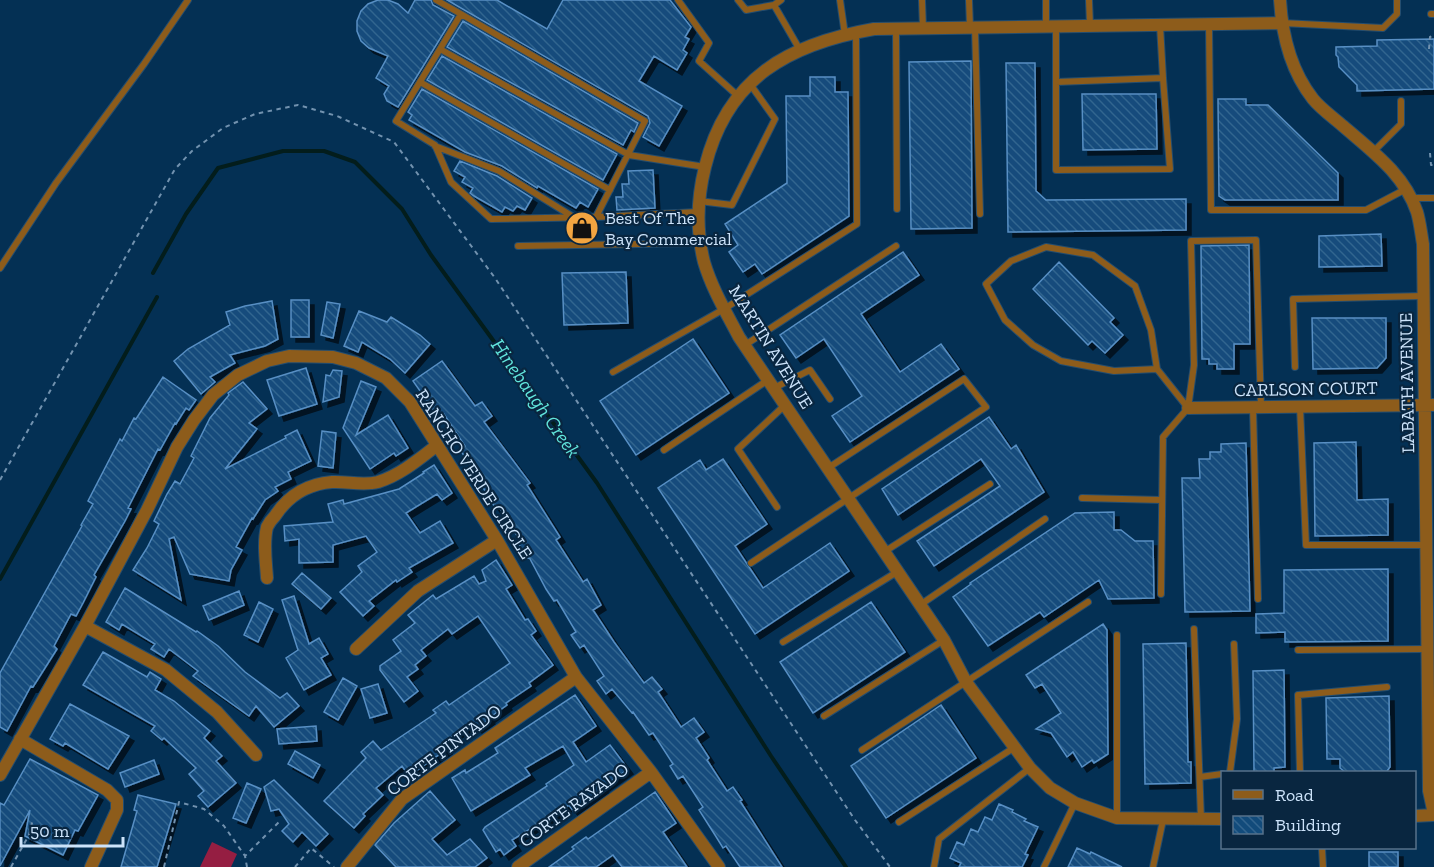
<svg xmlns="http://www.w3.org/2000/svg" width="1434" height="867" font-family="'Zilla Slab',serif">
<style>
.park{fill:#951e42}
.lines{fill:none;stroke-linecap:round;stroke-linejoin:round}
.stream{stroke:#031d1c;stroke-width:4}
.building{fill:url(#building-back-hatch);stroke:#588fc4;stroke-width:1.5;filter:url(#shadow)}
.lane-casing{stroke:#244d6f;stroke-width:8}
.street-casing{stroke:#244d6f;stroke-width:14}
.path{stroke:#7292af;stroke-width:2;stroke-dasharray:4.5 4.5;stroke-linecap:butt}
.lane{stroke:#8d5c1b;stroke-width:6}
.street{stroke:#8d5c1b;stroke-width:12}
.labels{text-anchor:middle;stroke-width:4.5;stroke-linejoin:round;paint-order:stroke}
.poi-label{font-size:18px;fill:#cce3fa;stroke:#092640;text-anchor:start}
.street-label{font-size:18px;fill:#cce3fa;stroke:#092640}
.water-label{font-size:20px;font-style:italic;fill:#61e5dc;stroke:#092640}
</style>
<defs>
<pattern id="building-back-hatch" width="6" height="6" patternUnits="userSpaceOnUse" patternTransform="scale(1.5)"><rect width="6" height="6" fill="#124b7b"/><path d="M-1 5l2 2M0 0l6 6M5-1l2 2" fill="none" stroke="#33658f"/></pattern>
<filter id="shadow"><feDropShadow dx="5" dy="5" stdDeviation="0" flood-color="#0009"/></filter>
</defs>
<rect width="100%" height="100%" fill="#043054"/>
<path class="park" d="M212 842 237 854 231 867H200Z"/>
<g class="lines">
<path class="stream" d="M153 273 186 214 218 168 283 151H324L355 162 402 209 431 255 597 483 771 756 846 867
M0 579 157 297"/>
</g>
<path class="building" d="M378 0H388L398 4 408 13 415 0H431L433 5 454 16 398 107 387 101 384 94 389 86 376 78 388 56 369 48 361 41 357 31V21L361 11 368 4Z
M447 0H497L547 29 563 0H670L691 27 685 37 689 39 683 50 687 53 677 70 654 56 639 81 682 106 659 146 643 137 650 123 648 116Z
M463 21 638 123 634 132 631 130 623 145 447 47Z
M1434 39V89L1357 91V85L1339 67 1338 57 1336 55V47L1377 46V40Z
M442 56 617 154 603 180 427 80Z
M971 61 972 228 911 229 909 62Z
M1006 63H1035L1036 191 1046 200 1186 199V230L1008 232Z
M810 77H835V92H848L849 216 762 274 755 264 743 272 729 252 738 245 725 224 787 183 786 96H810Z
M422 89 598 189 588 207 580 202 576 208 538 186 537 188 502 166 465 152 409 120 412 115 408 112Z
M1082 94H1156L1157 149 1083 150Z
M1218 99H1246V105H1268L1338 173V200H1225L1219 196Z
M460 161 497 176 532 198 525 210 517 206 513 211 505 207 502 212 474 196 470 193 473 188 462 182 465 177 454 171Z
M653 170 655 208 617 210 616 197H623L622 184H629L628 171Z
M1381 234 1382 266 1319 267V236Z
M1249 245 1250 344H1234V369H1217V364H1209V359H1202L1201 246Z
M903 252 919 275 861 314 900 372 941 344 959 369 850 442 832 416 862 396 824 339 796 358 780 335Z
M1059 262 1114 318 1110 322 1123 335 1105 353 1092 341 1088 345 1033 289Z
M626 272 628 323 564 325 562 273Z
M291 300H309V337H291Z
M272 301 278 339 265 346 230 355 235 363 210 377 215 382 201 394 174 361 188 349 230 325 226 312 245 306Z
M327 302 340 304 333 338 321 335Z
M359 311 387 322 391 317 420 335 430 344 405 373 390 359 362 342 358 352 344 346Z
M1312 318H1386V358L1377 368 1313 369Z
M693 339 729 393 636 455 600 401Z
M442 361 475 406 482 402 492 416 484 422 530 483 527 485 560 537 556 540 583 582 587 579 601 605 593 610 614 642 644 683 652 677 662 689 658 692 681 727 694 718 704 732 696 738 709 758 707 760 727 791 733 787 742 800 740 801 782 867H740L726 846 723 848 715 835 699 810 703 807 683 776 678 779 670 766 673 764 653 733 649 735 633 712 632 713 612 689 606 694 597 681 604 676 584 645 580 648 571 635 576 632 557 600 554 601 546 589 529 557 527 558 518 543 521 542 498 505 495 507 485 493 486 492 474 475 477 474 460 450 465 446 444 414 439 418 413 381Z
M306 368 317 404 279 416 267 380Z
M333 370 342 371 339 397 323 402 326 375 330 376Z
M163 377 196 400 189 410 186 408 176 424 175 423 160 450 158 449 128 508 131 509 125 521 94 575 96 577 83 603 76 616 71 614 54 646 57 649 33 687 31 686 7 731 0 727V673L82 526 81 525 93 504 88 501 120 439 122 441 134 418 136 419Z
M361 381 376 387 356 435 388 415 408 448 396 456 394 453 370 469 343 428Z
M243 382 267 409 249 423 257 429 225 469 286 438 285 436 297 430 311 461 288 472 291 479 275 487 278 491 265 500 253 519 252 518 236 547 242 550 231 570 229 581 190 574 174 537 169 539 181 600 133 570 147 548 159 524 154 521 167 494 175 481 180 484 194 458 191 456 210 418 229 395 228 393Z
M989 417 1011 449 1016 445 1044 492 934 566 917 541 1000 486 981 459 898 515 882 489Z
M322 431 336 433 333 468 318 466Z
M1356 442 1357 500 1388 499V535L1315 536 1314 443Z
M1246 443 1250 611 1185 612 1182 478H1200L1199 459H1210V452H1221V444Z
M723 459 767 524 735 546 763 588 830 543 849 571 755 634 658 488 700 460 706 470Z
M434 465 452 493 442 500 437 494 406 513 420 533 440 521 453 543 409 568 412 572 397 582 396 580 369 601 374 606 363 616 340 592 362 572 358 566 377 552 366 536 333 545V562L299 563V539L285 541 284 526 333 522 328 504 343 500 344 504 399 489 424 473 423 472Z
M1114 512V530H1121L1135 541H1153L1154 598 1108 599 1099 580 1044 617 1040 612 988 646 953 597 971 584 970 583 1075 513Z
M496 560 512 585 506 589 525 620 528 619 536 631 531 635 553 665 529 683 531 686 506 703 507 705 489 718 490 719 477 728 473 722 443 743 447 749 409 776 402 766 376 788 383 795 363 814 365 816 354 828 324 801 366 758 361 752 373 741 381 750 436 713 433 710 446 701 449 705 510 663 478 616 452 634 448 629 421 650 426 656 415 665 418 669 407 677 418 691 404 702 380 670V666L401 651 393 640 415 623 408 615 433 595 436 599 474 576 479 584 486 581 482 570Z
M1388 569V641L1285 642V632L1256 633V614L1284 613V570Z
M302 573 331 598 321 609 292 584Z
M125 588 196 632 197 631 218 646 245 672 280 698 287 693 299 706 274 727 256 706 249 716 193 676 198 671 169 649 164 657 151 649 155 644 122 624 119 630 106 622Z
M239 591 244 605 209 620 203 606Z
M294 596 309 644 319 638 328 654 321 658 331 675 304 690 286 658 298 650 282 600Z
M259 602 273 609 258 642 244 635Z
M871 602 905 652 813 713 780 662Z
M1103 624 1107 630 1108 754 1094 763 1092 760 1082 767 1073 752 1067 757 1051 733 1036 729 1061 713 1042 684 1035 688 1026 675Z
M1186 643 1188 762H1191V783L1145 784 1143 644Z
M103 652 147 677 150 672 161 679 155 690 174 701 210 731 204 738 222 756 216 761 236 783 208 807 198 796 204 791 189 774 196 768 164 738 162 740 151 731 155 726 83 685Z
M1284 670 1285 767 1274 768V772H1254L1253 671Z
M343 678 357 686 338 720 324 712Z
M378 684 387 713 370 718 361 689Z
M575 695 596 726 573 742 586 762 610 745 628 769 603 787 606 790 574 812 569 805 512 840 516 846 504 855 500 849 496 852 483 830 485 827 547 786 546 784 574 765 563 746 525 768 530 775 471 811 452 778 465 770 466 773 498 753 495 748Z
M1389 696 1390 767 1387 771 1345 772 1340 768V759H1327L1326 698Z
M70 704 129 736 108 769 65 743 63 746 50 739Z
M941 705 976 758 886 818 851 766Z
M316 726 317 741 279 744 277 729Z
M295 751 320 765 313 778 288 764Z
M30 759 98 795 78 831 75 830 63 855 25 836 30 810 0 866V803L4 805Z
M154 760 159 774 125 787 120 773Z
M274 780 328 834 316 846 302 832 293 842 282 831 289 824 279 809 271 811 264 787Z
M247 783 261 789 246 823 233 818Z
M430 791 455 820 432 839 447 855 470 839 487 858 475 867H396L375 845 394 823Z
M655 792 676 823 663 832 687 867H622L613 855 596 867H549L574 849 572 847 586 837 588 839Z
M138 795 176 804 157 867H121L137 811 134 810Z
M999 804 1013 810 1012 812 1026 819 1024 821 1038 827 1025 854 1028 855 1022 867H959L961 863 950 858 957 842 964 845 971 829 978 832 985 817 992 820Z
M1077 848 1090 854 1091 852 1122 867H1068Z
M1369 852H1398V867H1369Z"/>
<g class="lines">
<defs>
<path id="lane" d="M436 0 461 14
M678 0 709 43 699 61 738 96
M738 0 746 10 774 5 781 0
M840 0 845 35
M922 0 923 28
M969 0 970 27
M1089 0 1090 25
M774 5 800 50
M1431 14H1434
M1282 23 1383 28 1397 14V0
M1209 24 1211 210H1366L1406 189
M1160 25 1163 78
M1046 26V0
M1056 27V170L1170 169 1163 78 1056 82
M975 28 980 214
M896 29 897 209
M440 49 396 121 435 145 451 182 491 219 596 217 645 121 461 14 440 49 629 155 705 167
M420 82 610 190
M435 146 499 171 575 218
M1373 152 1401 124V101
M1411 198H1434
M699 201 732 205 775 119 750 84
M596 217 698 212
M518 246 700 243
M0 268 56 183 144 64 188 0
M745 345 896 246
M1295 367 1293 299 1423 296
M1157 369 1114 371 1061 361 1033 345 1005 320 986 284 1011 261 1046 247 1093 255 1135 286 1151 330 1157 369 1188 408
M613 372 724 309 857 224 856 33
M774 388 810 370 830 399
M1300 407 1306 545H1427
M1253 408 1258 599
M664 450 768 380
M1082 498 1162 500
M777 507 738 449 785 405
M884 552 990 484
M751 563 986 407 964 379 828 468
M1161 594 1163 437 1188 408 1194 365 1191 241 1256 240 1261 407
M920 605 1045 519
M1194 629 1201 819
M1117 635V818
M783 642 897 572
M1298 650 1427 649
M824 716 944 640
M862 750 1088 602
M1230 772 1237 719 1234 644
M1300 772 1298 695 1387 687
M1200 777 1222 774
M899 822 1015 747
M1322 848 1323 867
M934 867 939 839 1030 768
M1044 867 1075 803
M1153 867 1163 820"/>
<path id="street" d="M1280 0C1282 34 1291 71 1313 99 1321 109 1334 118 1343 126 1373 152 1404 174 1417 212 1420 222 1421 233 1423 244L1429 791 1434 814
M1188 408 1434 405
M267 578C266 562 263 543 267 527 269 523 272 519 275 516 288 496 307 484 332 482 347 481 362 486 378 482 400 475 418 460 436 446
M85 626 166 670 217 712 256 755
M356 649 418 591 497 540
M20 739 107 790 117 800V810L91 867
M0 775 85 626 147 510 177 447 194 420 213 395 238 375 267 361 289 356 333 357 356 363 386 378 410 402 497 540 576 677 651 772 719 867
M1414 816 1434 815
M1222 819 1117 818 1075 803 1050 788 1030 768 966 682 944 640 739 337C726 312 712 289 704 262 696 230 697 199 705 167 727 78 788 44 874 29L1281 23
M347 867 402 799 576 677
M518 867 651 772"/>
</defs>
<use href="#lane" class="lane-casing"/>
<use href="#street" class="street-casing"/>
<path class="path" d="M1429 49 1430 37 1434 35
M1430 153 1431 165H1434
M0 480 175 169 192 151 223 128 255 114 298 105 337 116 394 142 495 278 855 820 890 867
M11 867 29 835 33 819
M164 867 179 802 204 809 224 826 245 856
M247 867 245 856 280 821
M295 867 311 848 334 867"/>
<use href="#lane" class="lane"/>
<use href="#street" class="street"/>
</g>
<defs>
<symbol id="shop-disc" viewBox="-11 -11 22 22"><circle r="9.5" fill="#f2a541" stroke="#092640"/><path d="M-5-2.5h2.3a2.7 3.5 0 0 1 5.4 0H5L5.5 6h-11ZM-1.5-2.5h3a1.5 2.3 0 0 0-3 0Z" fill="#111"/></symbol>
</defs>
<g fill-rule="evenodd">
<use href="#shop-disc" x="563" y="209" width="38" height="38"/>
</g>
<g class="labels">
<g class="poi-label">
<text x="605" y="224">Best Of The<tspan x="605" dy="21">Bay Commercial</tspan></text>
</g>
<g class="street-label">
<text transform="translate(771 347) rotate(58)" y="6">MARTIN AVENUE</text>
<text transform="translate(1407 383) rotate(-91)" y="6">LABATH AVENUE</text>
<text transform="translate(1306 389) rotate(-1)" y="6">CARLSON COURT</text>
<text transform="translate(474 474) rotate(57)" y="6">RANCHO VERDE CIRCLE</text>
<text transform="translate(444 750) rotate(-37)" y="6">CORTE PINTADO</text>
<text transform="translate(574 805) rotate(-36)" y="6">CORTE RAYADO</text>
</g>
<g class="water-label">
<text transform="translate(536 398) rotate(55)" y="7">Hinebaugh Creek</text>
</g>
</g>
<rect x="1221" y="771" width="195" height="78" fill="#092640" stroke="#57728a" stroke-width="1.5"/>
<rect x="1233" y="790" width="30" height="9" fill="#8d5c1b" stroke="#57728a" stroke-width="1.5"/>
<text x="1275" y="801" font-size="18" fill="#cce3fa">Road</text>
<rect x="1233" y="816" width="30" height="18" fill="url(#building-back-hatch)" stroke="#57728a" stroke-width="1.5"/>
<text x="1275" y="831" font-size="18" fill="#cce3fa">Building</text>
<path d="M21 837v9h102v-9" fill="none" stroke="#cce3fa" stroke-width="3"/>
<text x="30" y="837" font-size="18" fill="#cce3fa" stroke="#092640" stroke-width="4.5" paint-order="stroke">50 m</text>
</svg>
